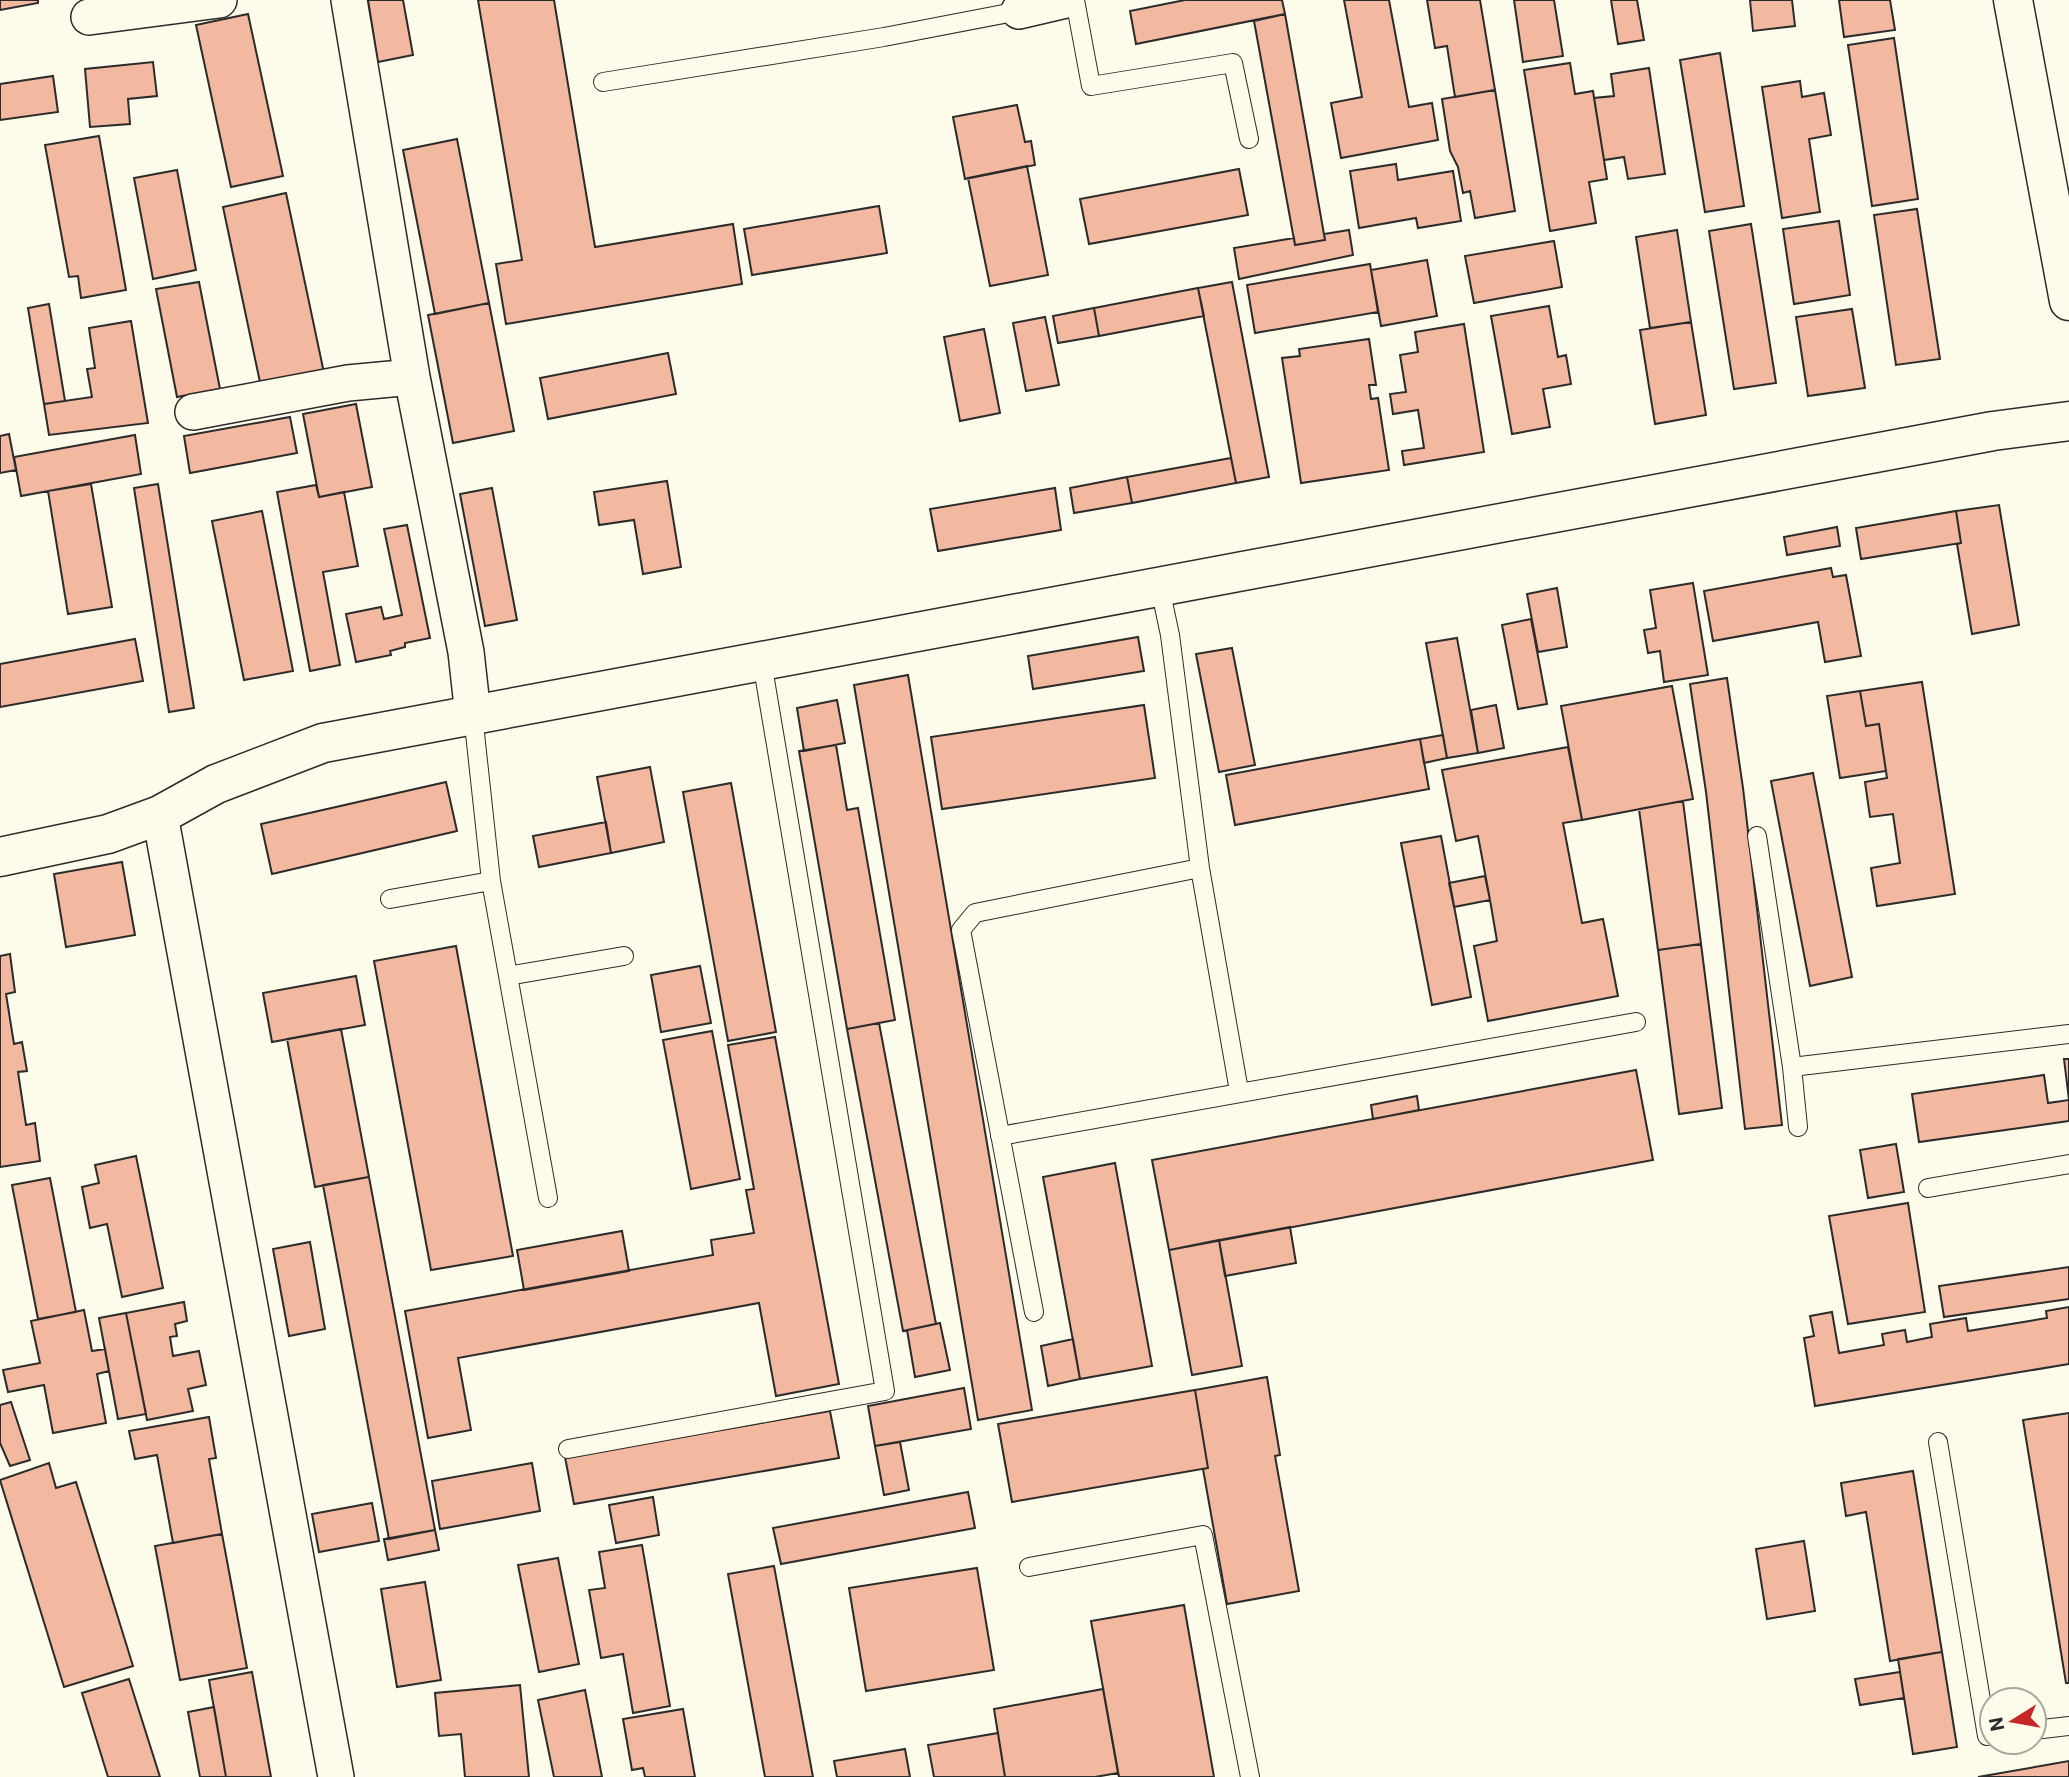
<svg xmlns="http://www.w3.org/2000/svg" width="2069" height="1777" font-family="Roboto,sans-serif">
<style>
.building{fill:#f2b8a0;stroke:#2b2b2b;stroke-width:2}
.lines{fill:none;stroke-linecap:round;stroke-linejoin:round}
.lane-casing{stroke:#2b2b2b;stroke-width:20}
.street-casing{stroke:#2b2b2b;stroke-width:38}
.secondary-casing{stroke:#2b2b2b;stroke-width:41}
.lane{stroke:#fdfbea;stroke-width:18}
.street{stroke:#fdfbea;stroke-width:35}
.secondary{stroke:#fdfbea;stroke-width:38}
</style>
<rect width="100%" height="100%" fill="#fdfbea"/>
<path class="building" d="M0 0H38V3L0 10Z
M368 0H403L413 55 378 62Z
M478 0H554L595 247 733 224 742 284 506 324 496 264 522 260Z
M1185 0H1282L1285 14 1136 44 1130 11Z
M1344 0H1389L1409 107 1432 103 1438 140 1341 158 1331 103 1362 97Z
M1427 0H1480L1495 90 1455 97 1447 46 1435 48Z
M1514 0H1554L1563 56 1523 62Z
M1611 0H1637L1644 40 1618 44Z
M1750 0H1792L1795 26 1753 31Z
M1839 0H1890L1895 30 1844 37Z
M248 14 283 176 231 187 196 25Z
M1285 14 1325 240 1295 245 1254 21Z
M1894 38 1918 199 1872 206 1848 45Z
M1720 53 1744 206 1705 212 1680 60Z
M153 62 157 96 128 99 130 124 90 127 85 69Z
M1570 63 1575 94 1593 91 1607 179 1589 182 1596 223 1550 231 1524 70Z
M1649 68 1665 174 1628 179 1624 157 1604 160 1594 98 1614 96 1611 74Z
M53 76 58 112 0 120V84Z
M1800 81 1802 97 1824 93 1831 135 1809 139 1820 212 1782 218 1762 87Z
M1495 90 1515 211 1475 218 1470 191 1463 193 1458 167 1450 151 1442 99Z
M1017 105 1025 142 1031 141 1035 165 965 179 953 117Z
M99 136 126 290 81 298 78 276 69 277 45 145Z
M457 139 489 303 435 314 403 150Z
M1396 164 1398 180 1453 171 1461 221 1418 228 1416 218 1359 228 1350 171Z
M1027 166 1048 275 990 286 968 178Z
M1239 169 1248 215 1089 244 1080 199Z
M177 170 196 270 153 279 134 178Z
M286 193 324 373 261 387 223 207Z
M879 206 887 253 752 275 744 229Z
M1917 209 1940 359 1896 365 1874 215Z
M1839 221 1850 295 1794 304 1783 229Z
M1751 224 1776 383 1734 389 1709 231Z
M1349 230 1353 255 1239 279 1234 248 1294 238 1295 245 1325 240 1324 234Z
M1677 230 1691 322 1650 328 1636 237Z
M1554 241 1562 287 1474 303 1465 256Z
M1427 260 1437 316 1381 326 1371 270Z
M1370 264 1378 312 1255 333 1247 285Z
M199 282 220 389 177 397 156 289Z
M1232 282 1269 477 1236 483 1198 288Z
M1198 288 1204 316 1099 336 1094 308Z
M489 303 514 431 453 443 428 315Z
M49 304 65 401 44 404 28 308Z
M1549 306 1558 357 1566 355 1571 384 1543 389 1550 427 1512 434 1491 316Z
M1094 308 1099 336 1058 343 1053 316Z
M1852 309 1865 388 1808 396 1796 317Z
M1045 317 1059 385 1026 391 1013 323Z
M131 321 148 423 49 435 44 404 92 397 87 369 95 368 89 328Z
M1691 322 1706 415 1655 424 1640 330Z
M1464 324 1484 452 1404 465 1402 451 1424 448 1418 410 1393 414 1390 394 1406 392 1400 355 1418 352 1415 332Z
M984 329 1000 413 960 421 944 337Z
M1369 339 1376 385H1369L1371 399 1378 398 1389 470 1301 483 1282 358 1300 356 1299 349Z
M668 353 676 394 548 419 540 378Z
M356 404 372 487 319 497 303 414Z
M290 417 297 453 190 473 184 436Z
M9 434 16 470 0 473V436Z
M135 435 141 474 21 496 14 457Z
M1231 458 1236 483 1132 503 1127 477Z
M1127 477 1132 503 1074 513 1070 488Z
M667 481 681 567 643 574 634 520 599 525 594 492Z
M91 484 112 607 68 614 48 491Z
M158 484 194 708 169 712 134 488Z
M316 485 319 497 344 492 358 566 323 572 340 665 310 671 277 492Z
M492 488 517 620 485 626 460 494Z
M1055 488 1061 530 938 551 930 509Z
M1999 505 2019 625 1972 634 1957 544 1961 543 1956 511Z
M262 511 293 671 244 680 212 521Z
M1956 511 1961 543 1861 559 1856 528Z
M407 525 430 638 405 643V647L390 651 391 655 356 662 346 614 381 607 384 619 402 615 384 529Z
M1837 527 1840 546 1787 555 1784 537Z
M1831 568 1833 577 1846 575 1861 656 1825 662 1818 622 1713 641 1704 591Z
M1693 583 1708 675 1664 682 1660 651 1648 653 1644 630 1656 628 1650 590Z
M1557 588 1567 647 1538 652 1527 594Z
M1531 619 1547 704 1518 709 1502 625Z
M1138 637 1144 671 1033 689 1028 656Z
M1457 638 1478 753 1447 758 1426 643Z
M135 639 143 681 0 707V664Z
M1232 648 1255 765 1219 772 1196 654Z
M908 675 1032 1410 978 1420 854 685Z
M1727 678 1743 788 1782 1125 1745 1129 1706 792 1690 684Z
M1922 682 1955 894 1877 906 1871 868 1900 863 1893 814 1870 817 1865 782 1887 778 1879 724 1866 726 1860 691Z
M1672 686 1693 799 1582 820 1561 706Z
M1860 691 1866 726 1879 724 1886 771 1840 778 1827 696Z
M837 700 845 743 804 751 797 708Z
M1144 705 1155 778 942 809 931 737Z
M1496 705 1504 748 1478 753 1471 710Z
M1443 735 1447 758 1424 763 1420 739Z
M1420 739 1429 789 1235 825 1226 775Z
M836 745 847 810 858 808 895 1020 847 1029 799 751Z
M1568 747 1582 820 1563 823 1582 923 1603 919 1618 996 1488 1021 1474 946 1497 941 1490 900 1478 836 1456 841 1442 770Z
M650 767 664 842 611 853 597 777Z
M1813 773 1852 977 1810 986 1771 781Z
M446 782 457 831 272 874 261 824Z
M731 783 776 1032 728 1041 683 792Z
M1683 801 1701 944 1658 950 1639 809Z
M606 822 611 853 539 867 533 836Z
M1441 836 1471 997 1432 1005 1401 843Z
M122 862 135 935 66 947 54 874Z
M1485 876 1490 900 1454 907 1449 883Z
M1701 944 1722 1108 1679 1114 1658 950Z
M456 946 513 1256 431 1270 374 961Z
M10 954 15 992 6 994 14 1044 22 1042 27 1071 18 1072 26 1125 35 1123 40 1161 0 1167V956Z
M700 966 711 1023 661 1032 651 975Z
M356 976 365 1025 272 1042 263 993Z
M879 1023 936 1324 903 1331 847 1029Z
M341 1029 369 1177 315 1187 287 1039Z
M712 1031 740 1179 691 1189 663 1040Z
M775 1037 839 1384 776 1396 759 1303 458 1358 471 1430 428 1438 405 1311 713 1255 711 1240 754 1233 746 1190 754 1189 728 1045Z
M2064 1059H2069V1100Z
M1636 1070 1653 1160 1169 1250 1152 1160Z
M2044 1075 2048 1103 2069 1100V1121L1919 1142 1912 1094Z
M1417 1096 1419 1110 1373 1119 1371 1105Z
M1896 1144 1904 1192 1868 1198 1860 1150Z
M136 1156 163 1288 122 1297 107 1224 90 1228 82 1187 99 1183 95 1165Z
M1115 1163 1152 1366 1080 1379 1043 1177Z
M369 1177 435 1530 389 1539 323 1185Z
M50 1178 76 1312 38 1319 12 1185Z
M1908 1203 1925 1312 1848 1324 1829 1216Z
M1290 1227 1296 1263 1225 1276 1219 1240Z
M622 1231 629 1271 524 1290 517 1250Z
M1219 1240 1242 1366 1192 1375 1169 1250Z
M310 1242 325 1329 289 1336 273 1249Z
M2069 1267V1299L1944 1317 1939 1286Z
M184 1302 187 1321 175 1324 177 1336 170 1337 173 1356 199 1351 206 1385 188 1389 193 1411 147 1420 126 1313Z
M2069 1307V1364L1815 1406 1804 1338 1814 1336 1810 1316 1832 1312 1839 1353 1884 1345 1882 1334 1905 1330 1907 1342 1932 1337 1930 1324 1966 1318 1968 1331 2047 1318 2046 1311Z
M84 1310 92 1351 105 1349 109 1371 97 1374 106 1423 53 1433 44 1385 8 1392 3 1370 40 1363 31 1321Z
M126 1313 146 1414 118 1419 99 1318Z
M940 1323 950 1370 915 1377 907 1330Z
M1073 1339 1080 1379 1048 1386 1041 1346Z
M1267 1377 1280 1455 1275 1456 1299 1591 1227 1604 1203 1469 1208 1468 1195 1390Z
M964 1388 971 1429 875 1446 868 1406Z
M1195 1390 1208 1468 1012 1502 998 1424Z
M11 1402 30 1460 10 1466 0 1443V1405Z
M830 1411 839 1458 574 1504 565 1457Z
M2069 1413V1683H2066L2023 1420Z
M209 1417 216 1458 209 1459 222 1534 173 1543 157 1455 135 1459 129 1431Z
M900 1442 909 1490 884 1495 875 1446Z
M49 1463 56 1488 76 1482 133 1666 64 1687 0 1480Z
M532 1463 540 1511 440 1529 432 1481Z
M1913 1471 1942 1652 1890 1661 1866 1512 1846 1516 1841 1483Z
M968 1492 975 1528 781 1564 773 1528Z
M653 1497 659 1535 616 1543 609 1505Z
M372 1503 379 1541 319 1552 312 1514Z
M435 1530 439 1550 388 1560 384 1539Z
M222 1534 247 1668 180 1680 155 1546Z
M1804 1541 1815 1611 1767 1619 1756 1549Z
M642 1545 670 1706 633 1713 623 1654 601 1658 589 1590 605 1588 599 1552Z
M558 1558 579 1664 539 1672 518 1565Z
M774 1566 813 1777H765L728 1574Z
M977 1568 994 1670 866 1691 849 1588Z
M425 1582 441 1680 397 1687 381 1589Z
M1184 1605 1214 1777H1119L1091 1621Z
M1942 1652 1957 1747 1913 1754 1898 1659Z
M252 1672 271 1777H226L209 1680Z
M1900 1672 1904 1698 1860 1705 1855 1679Z
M129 1679 160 1777H108L82 1693Z
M520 1685 529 1777H465L461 1734 439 1736 435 1693Z
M1103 1689 1118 1773 1095 1777H1005L994 1709Z
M585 1690 602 1777H554L538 1700Z
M214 1707 226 1777H200L188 1712Z
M683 1709 695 1777H645L643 1768 632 1770 623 1719Z
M998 1733 1005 1777H934L928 1745Z
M905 1749 910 1777H837L834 1761Z
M2069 1761V1777H1978Z"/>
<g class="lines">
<defs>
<path id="lane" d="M1075 0 1091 86 1233 63 1249 139
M603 82 884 37 1019 11
M1160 588 1170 635 1200 868 1239 1091
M473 715 491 881 548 1198
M1757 836 1792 1067 1798 1127
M390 899 491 881
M508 976 624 956
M1792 1067 2069 1034
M1000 1136 1636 1022
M1928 1188 2069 1164
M1034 1312 961 930 975 913 1200 868
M1938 1442 1987 1736 1992 1735
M568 1449 885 1391 762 662
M1029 1567 1203 1535 1250 1777
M2034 1730 2069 1726"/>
<path id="street" d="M349 0 412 377 466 652 473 715
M1019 11 1066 0
M89 17 219 0
M193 412 348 383 412 377
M160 815 336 1777"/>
<path id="secondary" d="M2013 0 2069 301
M0 857 108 834 160 815 216 784 323 743 1993 431 2069 421"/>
</defs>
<use href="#lane" class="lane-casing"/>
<use href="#street" class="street-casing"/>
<use href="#secondary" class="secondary-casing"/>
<use href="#lane" class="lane"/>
<use href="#street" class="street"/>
<use href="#secondary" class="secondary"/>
</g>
<g transform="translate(2013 1721) rotate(259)"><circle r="33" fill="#fdfbea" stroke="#a9a89e" stroke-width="2"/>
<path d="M0-5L12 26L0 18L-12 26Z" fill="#c62828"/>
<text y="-10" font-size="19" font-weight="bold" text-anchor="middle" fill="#2b2b2b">N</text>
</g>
</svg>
